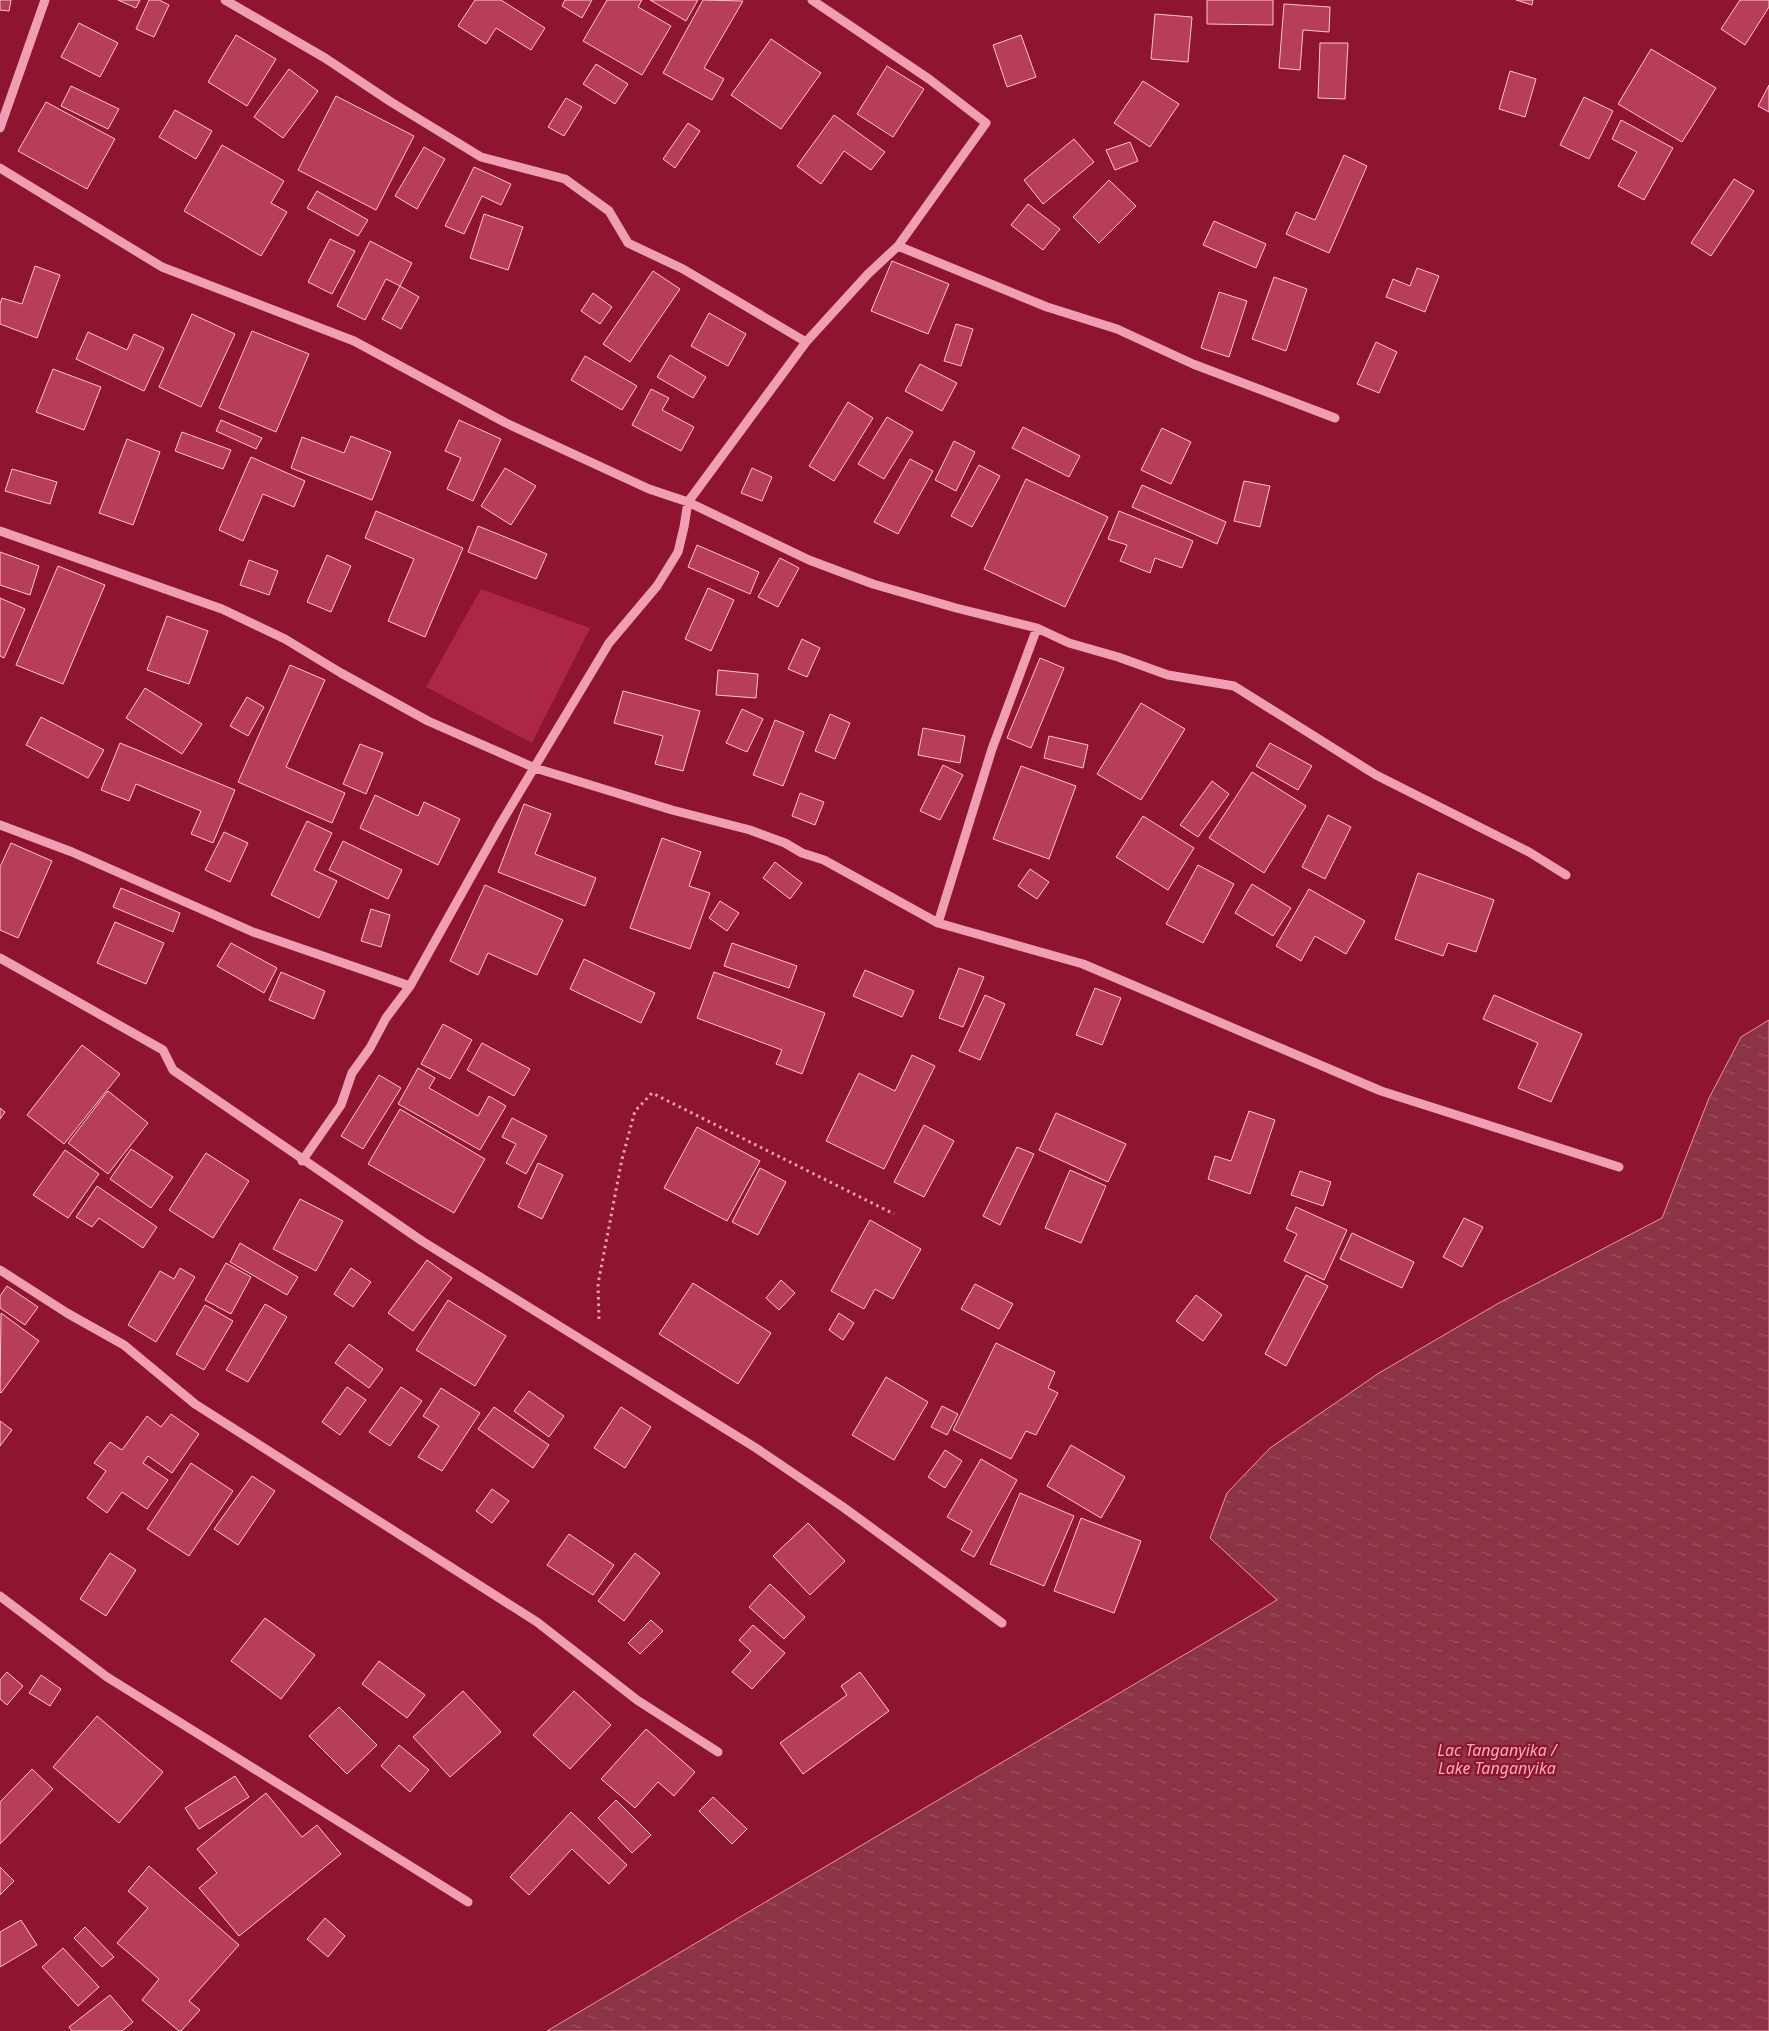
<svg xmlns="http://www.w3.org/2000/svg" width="1769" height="2031" font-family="'Noto Sans',sans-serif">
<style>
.green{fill:#ad2646}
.water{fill:url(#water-ripples);stroke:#f391a9}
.building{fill:#b73d59;stroke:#fcc5d2}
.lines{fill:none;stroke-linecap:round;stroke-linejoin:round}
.path{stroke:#f09fb2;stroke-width:3;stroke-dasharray:2.5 4;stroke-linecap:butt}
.minor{stroke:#f09fb2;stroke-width:9}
.labels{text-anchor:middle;stroke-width:4.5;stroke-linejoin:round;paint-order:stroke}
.water-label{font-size:16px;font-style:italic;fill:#f7abbd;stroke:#8e142f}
</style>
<defs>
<pattern id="water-ripples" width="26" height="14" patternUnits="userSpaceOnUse" patternTransform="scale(1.25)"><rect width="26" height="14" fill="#8c3346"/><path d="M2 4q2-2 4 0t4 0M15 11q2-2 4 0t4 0" fill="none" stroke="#9d5262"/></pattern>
</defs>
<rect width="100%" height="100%" fill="#8e142f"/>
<path class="green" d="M481 589 590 628 532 743 426 687Z"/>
<path class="water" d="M1769 1020V2031H547L1277 1600 1210 1538 1227 1493 1270 1448 1379 1373 1497 1304 1662 1218 1709 1098 1741 1037Z"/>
<path class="building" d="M0 0H11L9 11 0 10Z
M118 0H140L136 8Z
M149 0H159L169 5 154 37 136 29Z
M475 0H501L545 28 531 50 496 28 486 44 458 26Z
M565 0H592L582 18 562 6Z
M607 0H642L638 7 671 26 642 75 583 41Z
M650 0H698L686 21Z
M703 0 743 1 704 68 724 79 712 100 663 73Z
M1207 0H1273V25L1207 24Z
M1516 0H1533L1532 5Z
M1740 0H1769V7L1745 45 1721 29Z
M1284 4 1330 7 1329 32 1303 30 1300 70 1279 68Z
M1155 14 1192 17 1188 62 1151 59Z
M79 23 118 43 100 77 61 57Z
M236 35 276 59 247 106 208 82Z
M1021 35 1036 77 1007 87 993 45Z
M771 39 821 73 781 129 731 95Z
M1320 43H1348L1345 99 1318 98Z
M1651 49 1716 88 1682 142 1618 104Z
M596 64 628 84 615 104 583 84Z
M887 66 924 89 893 137 857 114Z
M289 69 318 91 283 138 254 117Z
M1510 71 1536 79 1525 117 1499 109Z
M1143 81 1179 104 1150 147 1114 123Z
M1769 85V112L1758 106Z
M71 86 119 109 108 129 61 106Z
M336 96 414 136 376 210 298 170Z
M1584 97 1613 111 1589 159 1560 145Z
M566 98 582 107 564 136 548 127Z
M46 102 115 139 87 189 18 151Z
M175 110 212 131 196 159 159 137Z
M834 115 885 152 871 170 844 151 821 184 797 166Z
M1621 120 1673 148 1644 200 1618 186 1637 152 1612 139Z
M688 123 700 131 675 168 663 159Z
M1074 139 1094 162 1043 204 1024 180Z
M1130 142 1138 161 1115 170 1106 150Z
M222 145 284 181 271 203 287 212 261 256 184 211Z
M424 147 445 159 417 209 395 196Z
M1344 155 1367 166 1329 253 1286 234 1296 212 1315 220Z
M474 167 511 184 501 205 482 196 464 234 445 226Z
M1734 179 1754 191 1711 256 1691 243Z
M1109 180 1136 206 1099 243 1073 217Z
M317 191 368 220 358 236 307 208Z
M1028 204 1060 229 1043 250 1011 225Z
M484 214 523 227 508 270 470 258Z
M1214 221 1266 244 1256 268 1203 245Z
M330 239 355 251 332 294 308 282Z
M370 241 412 263 400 286 386 279 365 320 337 306Z
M892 261 949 284 928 334 871 311Z
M35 266 60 275 37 338 0 324V304L2 298 22 304Z
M1417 268 1439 276 1425 312 1386 297 1393 279 1410 286Z
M653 271 680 289 630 362 603 344Z
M1274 277 1307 289 1286 351 1252 339Z
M400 286 419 297 401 329 382 319Z
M1219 292 1247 301 1229 357 1201 348Z
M593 293 612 307 600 324 581 311Z
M709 313 746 334 728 366 691 346Z
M192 314 235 334 201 407 159 387Z
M956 324 973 329 961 366 944 361Z
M252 331 309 354 276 432 219 408Z
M88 332 127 350 134 334 164 348 144 391 76 359Z
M1376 342 1397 352 1379 393 1357 384Z
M670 355 706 377 693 398 657 377Z
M585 356 637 386 622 410 571 380Z
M920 364 957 383 942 411 905 391Z
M53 369 101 387 84 430 36 412Z
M651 389 669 398 662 410 694 427 681 451 632 425Z
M848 402 873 418 834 481 809 466Z
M887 417 913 432 884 479 858 464Z
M221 420 262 438 256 449 216 431Z
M459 420 501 439 473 501 447 489 461 458 445 451Z
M1023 427 1080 456 1069 477 1012 448Z
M1162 428 1191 442 1171 484 1141 470Z
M182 432 231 450 223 469 175 451Z
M351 436 391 452 372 500 291 468 302 437 344 453Z
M127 439 160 452 133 525 99 513Z
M954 441 975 452 956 491 935 480Z
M251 457 305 481 294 507 263 494 243 541 219 530Z
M910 459 933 471 898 534 874 522Z
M979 465 1000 476 972 527 951 516Z
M505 468 536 486 511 525 481 506Z
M752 468 772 477 762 501 741 493Z
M12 469 57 482 50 504 5 491Z
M1026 479 1108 517 1065 607 984 569Z
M1244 481 1270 486 1260 527 1234 521Z
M1142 485 1226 522 1217 544 1132 507Z
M376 511 463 548 425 637 388 621 414 559 365 538Z
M1119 511 1193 541 1182 568 1155 558 1150 573 1120 561 1127 545 1108 539Z
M478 526 547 554 536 579 468 552Z
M697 545 759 572 750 594 688 567Z
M0 552 39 566 30 595 0 585Z
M327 555 351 566 331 612 307 602Z
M780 558 799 568 778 607 758 597Z
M249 560 278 571 269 595 240 585Z
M58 566 105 585 63 684 16 665Z
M708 588 734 600 711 651 685 639Z
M0 598 25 609 4 658 0 656Z
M167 616 208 631 189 684 147 670Z
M802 639 820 648 807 677 788 669Z
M1040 658 1064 668 1031 748 1007 738Z
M290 665 325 680 286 767 345 793 332 823 238 782Z
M718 670 758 674 756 698 716 695Z
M145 688 202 724 182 754 126 718Z
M623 691 700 711 683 771 655 764 663 736 614 723Z
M247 697 264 707 248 736 230 726Z
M1141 703 1185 729 1141 800 1097 774Z
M742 709 763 719 747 752 726 743Z
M830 714 850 723 835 759 815 751Z
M41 717 104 750 88 778 26 745Z
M775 720 804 732 783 786 753 775Z
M923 728 965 736 960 763 918 755Z
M1049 736 1088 745 1083 768 1044 758Z
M120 743 235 790 213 843 191 834 201 811 136 784 129 801 101 790Z
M1270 743 1312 766 1298 790 1256 766Z
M360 744 383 753 366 794 343 784Z
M943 765 963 775 940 820 920 811Z
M1021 766 1076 786 1049 859 993 839Z
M1252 772 1306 806 1264 873 1209 838Z
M1212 781 1229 794 1198 837 1180 825Z
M800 793 824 802 815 825 792 816Z
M375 795 418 816 424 802 460 819 438 865 360 828Z
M524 804 551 814 535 854 596 878 585 906 498 872Z
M1328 815 1351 827 1325 879 1302 867Z
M1143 816 1194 848 1168 890 1116 857Z
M307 821 332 833 314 870 337 881 319 918 271 895Z
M224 832 248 843 230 882 205 870Z
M662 838 701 852 689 886 710 893 690 949 630 928Z
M343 841 402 870 388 899 329 870Z
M11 843 52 861 18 938 0 930V867Z
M775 862 802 883 790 899 763 878Z
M1198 865 1234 884 1203 943 1166 924Z
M1030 869 1049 882 1037 899 1018 886Z
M1418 873 1494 900 1476 952 1448 943 1443 956 1395 939Z
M1252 884 1291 908 1273 936 1235 913Z
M485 885 563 920 537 975 488 953 478 975 450 961Z
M121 888 180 913 173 932 113 907Z
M1309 889 1365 921 1346 954 1315 936 1301 961 1276 946Z
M720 901 739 913 727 931 709 918Z
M371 909 390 915 381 947 361 941Z
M115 922 164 943 146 984 97 963Z
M231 943 277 968 264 993 217 966Z
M732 943 797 966 789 988 724 966Z
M584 959 655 993 641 1023 570 989Z
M959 968 984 977 963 1027 939 1018Z
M865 970 914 991 902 1017 853 996Z
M281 972 325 991 314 1019 269 1000Z
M714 972 825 1013 802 1074 776 1064 782 1050 697 1018Z
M1095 988 1121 998 1102 1045 1076 1035Z
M985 995 1005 1004 980 1060 959 1051Z
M1494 995 1582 1034 1551 1102 1518 1088 1538 1043 1483 1019Z
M443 1024 472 1040 450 1079 421 1064Z
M482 1043 530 1069 514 1096 467 1070Z
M82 1045 120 1074 64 1144 27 1115Z
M912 1055 935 1066 884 1169 826 1141 859 1073 895 1091Z
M418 1068 435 1078 429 1088 478 1116 489 1096 506 1106 480 1150 398 1104Z
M379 1075 401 1088 363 1149 341 1136Z
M108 1091 148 1123 108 1174 68 1143Z
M0 1108 5 1112 0 1119Z
M400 1109 485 1159 454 1213 368 1164Z
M1249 1111 1275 1120 1250 1194 1208 1179 1215 1156 1231 1161Z
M1056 1113 1126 1144 1108 1182 1039 1150Z
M512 1118 547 1136 526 1174 506 1163 516 1144 502 1137Z
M924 1125 954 1141 924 1197 894 1182Z
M697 1127 760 1161 727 1221 664 1188Z
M1017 1147 1034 1154 1000 1225 983 1216Z
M131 1149 173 1177 151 1208 110 1179Z
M65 1150 99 1174 68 1218 33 1195Z
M206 1153 249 1181 213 1238 169 1210Z
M538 1163 563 1175 542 1219 518 1207Z
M760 1168 786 1182 758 1235 732 1222Z
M1070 1170 1106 1186 1081 1243 1045 1228Z
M1300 1171 1331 1182 1323 1206 1291 1195Z
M97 1186 157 1227 143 1248 99 1218 92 1227 76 1217Z
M300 1199 343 1221 316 1271 273 1249Z
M1296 1207 1347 1230 1324 1280 1284 1261 1297 1234 1286 1229Z
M1464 1218 1483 1227 1462 1267 1443 1257Z
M870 1220 921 1249 893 1299 875 1289 864 1309 831 1291Z
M1352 1233 1414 1262 1402 1288 1340 1259Z
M240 1243 298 1277 287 1295 230 1262Z
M427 1260 452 1278 413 1331 388 1313Z
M226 1263 251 1277 231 1314 205 1300Z
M180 1268 195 1277 156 1342 128 1325 160 1271 174 1279Z
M351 1268 371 1282 353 1307 334 1294Z
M1306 1275 1328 1286 1286 1366 1265 1354Z
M781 1280 795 1293 779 1310 766 1298Z
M693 1283 771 1333 738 1384 659 1334Z
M975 1284 1013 1304 999 1329 961 1309Z
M7 1286 38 1307 25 1325 0 1308V1296Z
M1196 1295 1222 1315 1203 1341 1176 1321Z
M448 1300 506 1336 475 1386 416 1350Z
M265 1304 287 1317 248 1382 226 1370Z
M205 1305 233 1321 204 1370 176 1354Z
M1 1313 39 1341 1 1393 0 1392Z
M839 1313 854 1323 843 1340 829 1330Z
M996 1343 1055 1372 1048 1388 1058 1393 1036 1435 1026 1431 1011 1459 953 1430Z
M349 1344 383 1369 369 1388 335 1363Z
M886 1377 928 1402 894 1460 852 1435Z
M347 1387 366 1400 340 1435 322 1422Z
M401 1387 422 1401 390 1446 369 1432Z
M441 1388 480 1413 442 1471 418 1457 439 1426 423 1416Z
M529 1391 564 1416 549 1437 514 1411Z
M942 1406 958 1414 947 1435 931 1427Z
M494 1407 549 1445 533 1468 478 1429Z
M621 1407 651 1427 625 1468 594 1448Z
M171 1414 199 1434 172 1473 148 1456 143 1463 168 1480 147 1509 122 1492 107 1513 87 1498 106 1471 94 1463 110 1442 122 1450 147 1416 161 1427Z
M0 1421 12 1430 0 1446Z
M1071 1445 1125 1477 1101 1518 1047 1486Z
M945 1450 962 1461 945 1488 928 1477Z
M981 1459 1017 1480 974 1557 961 1550 972 1531 947 1517Z
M191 1463 233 1491 189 1556 147 1529Z
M252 1476 275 1491 238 1545 214 1529Z
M492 1489 509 1501 492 1523 476 1511Z
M1020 1493 1074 1516 1044 1586 990 1564Z
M1081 1518 1141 1541 1114 1613 1054 1591Z
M808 1523 845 1561 810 1595 773 1556Z
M569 1534 614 1565 593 1595 547 1565Z
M110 1553 136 1570 106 1616 80 1599Z
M635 1553 660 1573 624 1621 598 1601Z
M770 1584 805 1617 784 1639 749 1607Z
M265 1618 315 1655 281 1699 231 1661Z
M651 1620 663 1631 640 1654 628 1643Z
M753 1625 785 1653 752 1689 732 1672 751 1651 739 1640Z
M379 1661 425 1695 407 1718 362 1684Z
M7 1672 23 1686 7 1705 0 1699V1680Z
M860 1672 889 1711 803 1774 780 1743 847 1695 841 1686Z
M41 1675 61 1689 50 1706 29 1693Z
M463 1691 501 1732 450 1777 413 1737Z
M574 1691 611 1725 570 1769 533 1735Z
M339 1707 377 1745 347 1774 309 1736Z
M97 1716 163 1772 119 1823 53 1767Z
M646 1729 695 1772 674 1796 658 1782 635 1808 601 1779Z
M399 1745 429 1770 410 1792 381 1766Z
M32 1769 53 1789 0 1844V1802Z
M235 1776 249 1797 199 1829 185 1808Z
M266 1793 302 1837 317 1825 341 1854 239 1936 199 1888 217 1873 197 1849Z
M713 1797 747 1829 732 1844 699 1811Z
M616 1800 651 1835 632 1853 598 1818Z
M571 1812 627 1865 609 1884 572 1849 529 1895 510 1877Z
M149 1866 239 1945 189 2001 200 2010 181 2031H179L142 2000 159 1979 117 1943 148 1908 128 1891Z
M0 1867 14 1881 0 1895Z
M325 1918 345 1936 328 1957 307 1939Z
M21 1920 37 1945 0 1967V1932Z
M85 1927 114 1957 102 1967 74 1938Z
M63 1948 99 1987 78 2006 42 1967Z
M110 1995 133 2022 122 2031H72L69 2027Z"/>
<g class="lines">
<path class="path" d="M599 1319 598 1284 622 1159 635 1111 652 1093 894 1214"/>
<path class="minor" d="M225 0 325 58 391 102 481 157 565 179 609 211 628 243 683 269 806 342
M812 0 929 79 986 123 898 246 1047 307 1117 329 1193 364 1335 418
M0 128 45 0
M0 168 162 267 354 341 506 423 649 489 688 502 809 560 873 584 956 608 1037 628 1069 643 1118 657 1168 675 1234 686 1376 775 1529 852 1566 875
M0 531 222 609 285 639 341 673 428 721 535 768 672 810 750 830 785 843 802 853 824 860 938 923 1083 964 1381 1091 1619 1167
M0 825 72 852 253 932 410 986
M938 923 992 749 1037 628
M0 958 163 1050 173 1070 422 1241 756 1448 843 1507 1002 1623
M302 1161 341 1105 352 1073 370 1048 386 1018 410 986 501 823 609 643 657 586 678 552 684 527 688 502 806 342 868 274 898 246
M0 1270 67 1313 124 1345 195 1404 537 1622 637 1700 718 1752
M0 1596 107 1677 468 1902"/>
</g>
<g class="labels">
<g class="water-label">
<text x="1497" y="1756">Lac Tanganyika /<tspan x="1497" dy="18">Lake Tanganyika</tspan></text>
</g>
</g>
</svg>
